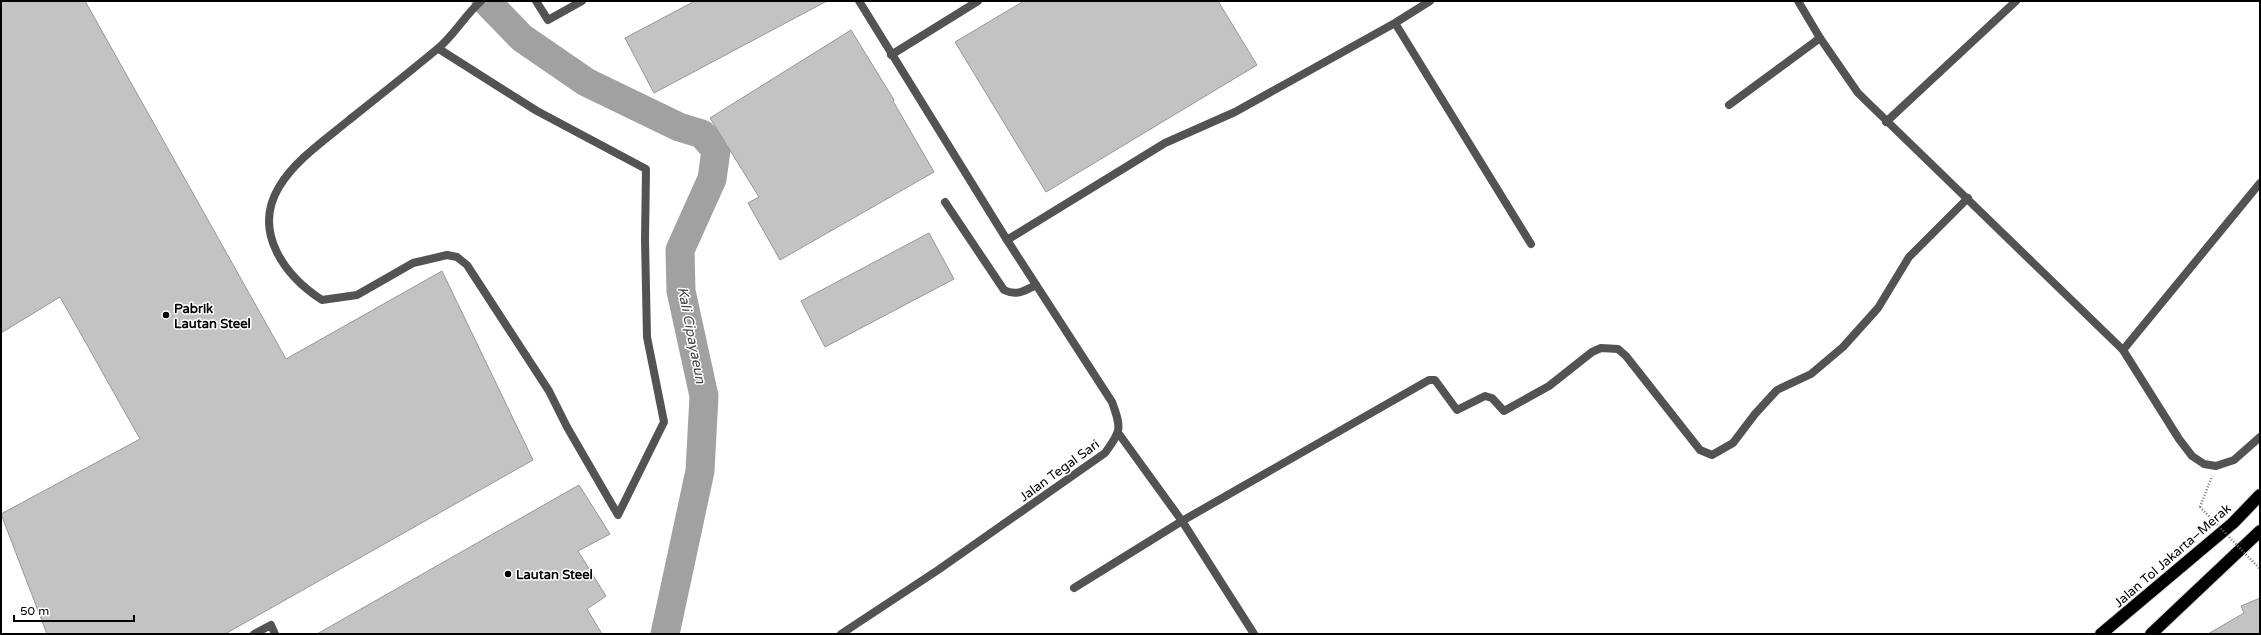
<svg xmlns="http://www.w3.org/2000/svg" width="2261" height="635" font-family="'Varela Round',sans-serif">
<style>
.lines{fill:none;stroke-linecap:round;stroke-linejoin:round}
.river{stroke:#a1a1a1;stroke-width:29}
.building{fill:#c3c3c3;stroke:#979797}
.motorway-casing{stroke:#dbdbdb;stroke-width:14}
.path{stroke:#757575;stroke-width:2.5;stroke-dasharray:1 2;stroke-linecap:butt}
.service{stroke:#535353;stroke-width:8}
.minor{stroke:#535353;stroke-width:8}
.motorway{stroke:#000;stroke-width:12}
.path-bridge{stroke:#757575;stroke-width:2.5;stroke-dasharray:1 2;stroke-linecap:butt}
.poi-dot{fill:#000;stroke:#fff;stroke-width:1.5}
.labels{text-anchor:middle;stroke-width:3;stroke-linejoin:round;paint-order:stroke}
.poi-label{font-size:13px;font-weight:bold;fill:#000;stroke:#fff;text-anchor:start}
.street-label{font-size:13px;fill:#000;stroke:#fff}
.water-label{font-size:14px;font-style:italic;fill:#424242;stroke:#fff}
</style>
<rect width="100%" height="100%" fill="#fff"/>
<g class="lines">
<path class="river" d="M486 1 522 38 586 82 679 127 702 134 716 150 712 179 680 250 681 291 704 396 700 471 665 634"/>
</g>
<path class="building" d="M1 1H85L286 359 442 271 533 460 225 634H47L1 514 140 439 60 297 1 333Z
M695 1H827L654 93 625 38Z
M1024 1H1218L1257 65 1046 192 955 42Z
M851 30 894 100 893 101 934 172 780 260 748 203 759 197 710 118Z
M929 233 954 279 825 347 801 301Z
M579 485 610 534 578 551 606 596 587 609 602 634H317Z
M2260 598V634H2208L2244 613 2241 606Z"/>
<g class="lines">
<defs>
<path id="motorway" d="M2101 634 2233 523 2260 495
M2151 634 2260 531"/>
</defs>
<use href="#motorway" class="motorway-casing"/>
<path class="path" d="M2200 507 2212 476"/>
<path class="service" d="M536 1 548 20 582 1
M1798 1 1820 38
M1395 23 1531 244
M439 49 537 111 646 169 645 240 647 337 664 422 618 515 567 427 549 391 467 265 457 257 447 255 413 263 357 295 322 300C285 276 252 232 279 187 295 160 325 140 349 120 378 97 407 74 436 50 453 37 464 16 481 1
M891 55 978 1
M1886 122 2016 1
M945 202 1004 290C1016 296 1025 291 1036 285
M1007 240 1165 143 1235 112 1395 23 1430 1
M2123 350 2260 183
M1074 588 1182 521
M254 634 271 625 275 634"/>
<path class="minor" d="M1729 105 1820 38 1858 93 2123 350 2179 439 2192 456 2204 464 2216 466 2234 460 2260 437
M1119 434 1182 521 1254 634
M1182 521 1429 380H1435L1457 410 1485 396 1492 398 1504 411 1549 386 1592 352 1601 348 1618 349 1626 356 1700 450 1712 455 1733 443 1755 414 1777 390 1811 374 1843 347 1878 308 1909 257 1968 198
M841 634 938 570 1105 453C1121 431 1122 429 1112 402L1007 240 859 1"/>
<use href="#motorway" class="motorway"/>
<path class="path-bridge" d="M2200 507 2260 569"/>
</g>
<g class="poi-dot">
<circle cx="166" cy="315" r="4"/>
<circle cx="508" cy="574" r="4"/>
</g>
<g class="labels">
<g class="poi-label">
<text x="174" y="313">Pabrik<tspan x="174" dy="15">Lautan Steel</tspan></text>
<text x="516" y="579">Lautan Steel</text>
</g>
<g class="street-label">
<text transform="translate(1059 470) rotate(-36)" y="5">Jalan Tegal Sari</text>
<text transform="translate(2172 555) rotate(-41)" y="5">Jalan Tol Jakarta–Merak</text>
</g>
<g class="water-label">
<text transform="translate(692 335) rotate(79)" y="5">Kali Cipayaeun</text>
</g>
</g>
<rect width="2261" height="635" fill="none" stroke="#000000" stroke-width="4"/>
<path d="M14 615v6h120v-6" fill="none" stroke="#000000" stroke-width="2"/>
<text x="20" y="615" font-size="12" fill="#000000" stroke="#ffffff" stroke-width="3" paint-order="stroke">50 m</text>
</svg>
